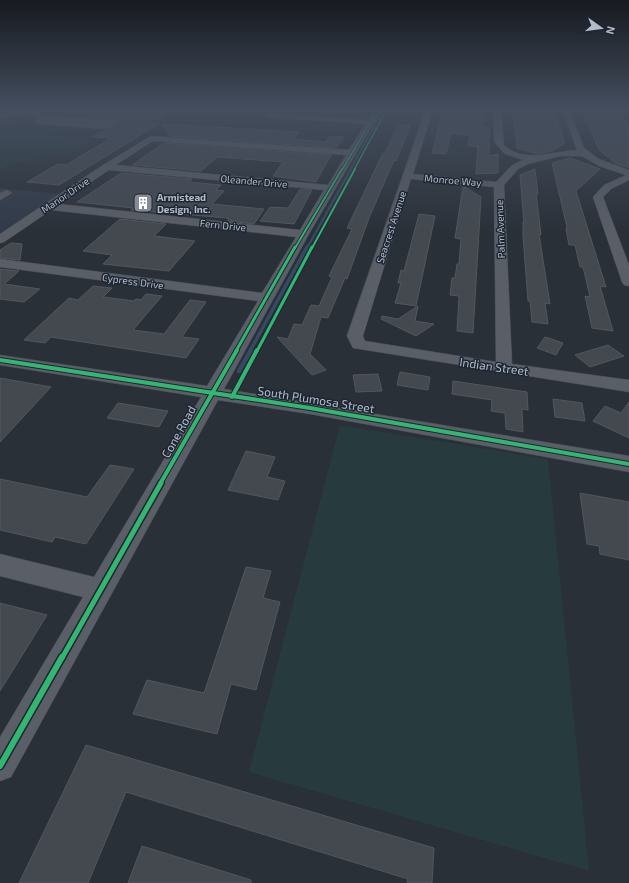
<svg xmlns="http://www.w3.org/2000/svg" width="629" height="883" font-family="'Exo 2',sans-serif">
<style>
.airport{fill:#313a48}
.green{fill:#273a3e}
.lines{fill:none;stroke-linecap:round;stroke-linejoin:round}
.stream-far3{stroke:#384963;stroke-width:2}
.stream-far2{stroke:#384963;stroke-width:2.5}
.stream-far1{stroke:#384963;stroke-width:3.5}
.stream{stroke:#384963;stroke-width:4.5}
.building{fill:#444950;stroke:#52575f}
.minor-casing{stroke:#484c53;stroke-width:1}
.major-casing{stroke:#484c55;stroke-width:1}
.minor{fill:#5a5e66;fill-rule:evenodd}
.major{fill:#5c6168;fill-rule:evenodd}
.cycleway-far5-casing{stroke:#1d2633;stroke-width:2.5}
.cycleway-far4-casing{stroke:#1d2633;stroke-width:3.5}
.cycleway-far3-casing{stroke:#1d2633;stroke-width:5}
.cycleway-far2-casing{stroke:#1d2633;stroke-width:6}
.cycleway-far1-casing{stroke:#1d2633;stroke-width:8}
.cycleway-casing{stroke:#1d2633;stroke-width:9}
.cycleway-far5{stroke:#33b770;stroke-width:1.5}
.cycleway-far4{stroke:#33b770;stroke-width:2}
.cycleway-far3{stroke:#33b770;stroke-width:3}
.cycleway-far2{stroke:#33b770;stroke-width:4}
.cycleway-far1{stroke:#33b770;stroke-width:5}
.cycleway{stroke:#33b770;stroke-width:6}
.labels{text-anchor:middle;stroke-width:3;stroke-linejoin:round;paint-order:stroke}
.far-street-label{font-size:10px;fill:#b4bcc9;stroke:#1d2633}
.far-poi-label{font-size:10px;font-weight:bold;fill:#b4bcc9;stroke:#1d2633;text-anchor:start}
.street-label{font-size:12px;fill:#b4bcc9;stroke:#1d2633}
</style>
<rect width="100%" height="100%" fill="#2a3038"/>
<path class="airport" d="M0 188 60 194 0 234Z"/>
<path class="green" d="M284 109H317L310 116 280 112Z
M335 112 368 114 365 119 362 120 331 117Z
M0 119 26 120 4 131 89 138 86 140 93 141 71 154 47 152 27 163 14 162 0 169Z
M331 121 360 123 352 135 321 133Z
M340 425 548 459 589 871 249 772Z"/>
<g class="lines">
<path class="stream-far3" d="M350 170 384 109"/>
<path class="stream-far2" d="M307 248 351 169"/>
<path class="stream-far1" d="M250 351 307 247"/>
<path class="stream" d="M239 371 251 350"/>
</g>
<path class="building" d="M79 109 163 115V117L143 122 160 123 59 185 27 182 58 164 66 165 111 138 92 137 121 123 116 118 56 114Z
M446 109 471 110 472 109H484L483 127 490 128 489 156 498 154V173L476 174 478 147 468 146 470 136 451 133 446 154 432 153 442 114H445Z
M513 109H553L565 143 552 151 537 154 517 148Z
M582 109 620 112 629 126V168L615 163 599 150Z
M162 124 300 132 294 139 325 142 330 136 344 137 336 148 170 136Z
M398 125 410 126 396 161 394 160 369 218 347 279 345 278 328 318 321 317 310 354 326 370 312 375 277 337 288 339 294 324 302 325 311 305 319 306 332 277 329 276 352 229 347 228 383 153H385Z
M164 143 331 155 316 182 273 176 283 162 217 157 201 171 132 165Z
M570 158 600 169 576 191 606 287 600 286 613 331 592 328 585 296 590 297 583 267H580L575 245H569L566 229 567 227 552 163Z
M535 169 538 194 536 193 541 235 539 234 550 304 545 303 548 324 532 322 530 301H528L523 236V222L524 223 520 175Z
M121 173 192 179 189 182 221 185 216 190 224 191 212 204 264 209 254 224 228 221V218L131 210 133 208 77 202Z
M463 186 481 197 473 333 457 331 459 296 450 295 452 278H455L457 264H459L461 239 455 238Z
M300 189 312 190 294 224 260 221 270 207 288 208Z
M419 214 435 216 416 306 395 303 401 283H398L401 270 404 271Z
M120 219 166 224 154 236 195 241 169 271 103 264 112 255 83 251Z
M11 243 22 244 20 260 0 258V250Z
M0 269 19 271 4 284 40 289 24 302 0 299Z
M93 286 112 288 103 297 134 301 136 299 141 300 146 294 162 296 133 330 164 334 190 300 206 302 182 337 199 339 186 358 51 337 45 343 24 340 69 298 78 300Z
M418 306 415 321 434 324 416 336 381 319 382 316 398 319Z
M545 337 563 343 556 355 537 348Z
M608 345 624 356 590 367 575 355Z
M400 372 430 377 428 390 397 385Z
M378 374 382 391 356 392 353 375Z
M0 378 51 387 0 442Z
M453 381 527 392 528 410 522 409 523 432 506 429 505 413 491 411 492 400 452 394Z
M553 399 582 403 585 421 555 417Z
M629 402V438L593 421 605 406 621 413Z
M118 403 168 411 159 427 107 418Z
M246 451 275 457 267 477 285 481 278 500 228 490Z
M110 465 134 469 86 544 55 537 52 542 0 530V479L87 497Z
M580 493 629 502V560L600 554 599 546 587 544Z
M246 567 271 571 263 598 280 602 256 690 231 684 217 734 133 714 147 680 204 693Z
M0 603 47 615 0 691Z
M86 745 434 848 432 883H407L408 879 126 792 88 883H19Z
M142 846 251 880V883H128Z"/>
<g class="lines">
<defs>
<path id="minor" d="M28 109H34L41 115 116 120 120 122 107 129 38 124 34 122 35 120 107 124 39 119 28 112Z
M130 109H160C154 113 136 113 130 109Z
M375 109H382L309 234 224 389 629 456V472L310 414 218 400 11 777 0 781V737L83 597 0 576V554L94 577 201 397 0 365V355L207 386 258 301 0 267V259L262 293 296 237 51 210 4 242 0 243V234L103 165 151 136 349 150 365 124 268 117 264 115 268 113 368 120ZM153 141 346 155 328 185 116 165ZM109 170 324 190 300 230 59 204Z
M426 109H433L413 174 496 182 512 165 523 160 505 154 494 142V109H501L504 145C524 164 552 151 577 150L562 109H569L584 148 599 159 629 170V180L611 189 603 197 629 265V286L624 285 622 282 593 197 604 185 626 175 599 166 582 156H560L528 164 518 169 504 185 512 364 629 380V392L353 348 347 336ZM411 179 494 187 496 362 365 341 363 336Z
M7 190 12 193 0 200V193Z"/>
<path id="major" d="M26 109H45L41 111 0 118V112Z"/>
</defs>
<use href="#minor" class="minor-casing"/>
<use href="#major" class="major-casing"/>
<use href="#minor" class="minor"/>
<use href="#major" class="major"/>
<defs>
<path id="cycleway-far5" d="M342 170 378 109
M354 170 387 109"/>
<path id="cycleway-far4" d="M295 248 342 169
M312 248 355 169"/>
<path id="cycleway-far3" d="M236 351 295 247
M257 351 312 247"/>
<path id="cycleway-far2" d="M0 360 310 408 629 464
M232 397 257 350
M160 484 237 350"/>
<path id="cycleway-far1" d="M62 658 161 483"/>
<path id="cycleway" d="M0 766 62 657"/>
</defs>
<use href="#cycleway-far5" class="cycleway-far5-casing"/>
<use href="#cycleway-far4" class="cycleway-far4-casing"/>
<use href="#cycleway-far3" class="cycleway-far3-casing"/>
<use href="#cycleway-far2" class="cycleway-far2-casing"/>
<use href="#cycleway-far1" class="cycleway-far1-casing"/>
<use href="#cycleway" class="cycleway-casing"/>
<use href="#cycleway-far5" class="cycleway-far5"/>
<use href="#cycleway-far4" class="cycleway-far4"/>
<use href="#cycleway-far3" class="cycleway-far3"/>
<use href="#cycleway-far2" class="cycleway-far2"/>
<use href="#cycleway-far1" class="cycleway-far1"/>
<use href="#cycleway" class="cycleway"/>
</g>
<linearGradient id="sky" x2="0" y2="1"><stop stop-color="#171a1f"/><stop offset="0.47" stop-color="#444e5e"/><stop offset="1" stop-color="#444e5e" stop-opacity="0"/></linearGradient>
<rect width="629" height="232" fill="url(#sky)"/>
<defs>
<symbol id="building-square" viewBox="-11 -11 22 22"><rect x="-9" y="-9" width="18" height="18" rx="4" fill="#848b96" stroke="#1d2633"/><path d="M-4-6H4V6H1V3H-1V6H-4ZM-2.5-4.3h1.7v1.8h-1.7ZM.8-4.3h1.7v1.8H.8ZM-2.5-1h1.7V.8h-1.7ZM.8-1h1.7V.8H.8Z" fill="#fff"/></symbol>
</defs>
<g fill-rule="evenodd">
<use href="#building-square" x="132" y="192" width="22" height="22"/>
</g>
<g class="labels">
<g class="far-street-label">
<text transform="translate(453 180) rotate(5)" y="4">Monroe Way</text>
<text transform="translate(254 181) rotate(5)" y="4">Oleander Drive</text>
<text transform="translate(65 195) rotate(-34)" y="4">Manor Drive</text>
<text transform="translate(223 225) rotate(6)" y="4">Fern Drive</text>
<text transform="translate(391 227) rotate(-72)" y="4">Seacrest Avenue</text>
<text transform="translate(500 229) rotate(-92)" y="4">Palm Avenue</text>
<text transform="translate(133 281) rotate(8)" y="4">Cypress Drive</text>
</g>
<g class="far-poi-label">
<text x="157" y="201">Armistead<tspan x="157" dy="12">Design, Inc.</tspan></text>
</g>
<g class="street-label">
<text transform="translate(494 367) rotate(8)" y="4">Indian Street</text>
<text transform="translate(316 400) rotate(9)" y="4">South Plumosa Street</text>
<text transform="translate(179 432) rotate(-61)" y="4">Cone Road</text>
</g>
</g>
<g transform="translate(601 28) rotate(104)" stroke="#1d2633" stroke-width="3" paint-order="stroke">
<path d="M0-3L7 15L0 10L-7 15Z" fill="#b4bcc9"/>
<text y="-6" font-size="11" font-weight="bold" text-anchor="middle" fill="#b4bcc9">N</text>
</g>
</svg>
